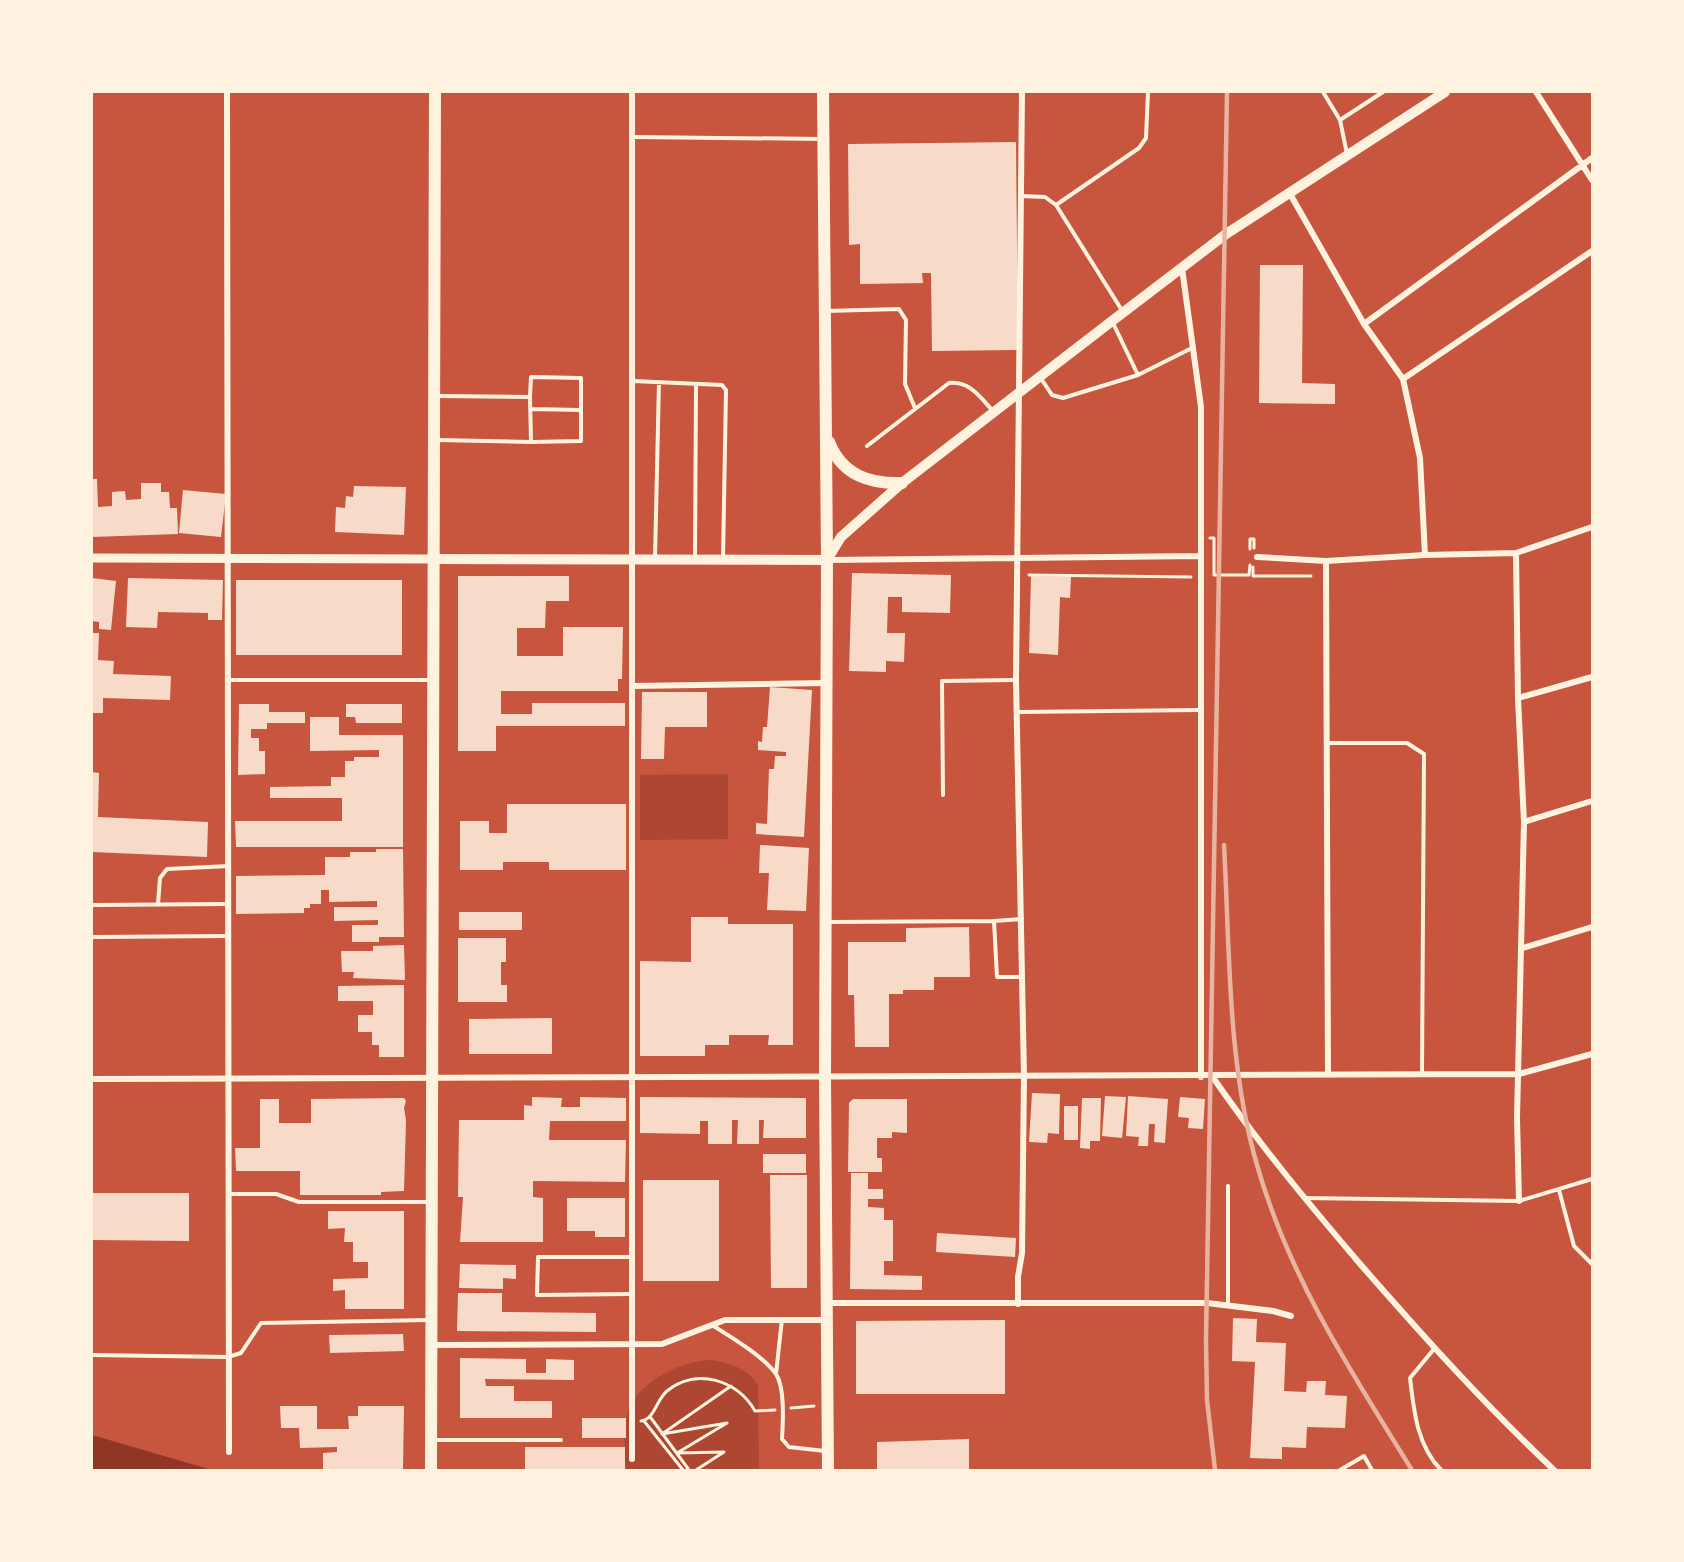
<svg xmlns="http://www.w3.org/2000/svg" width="1684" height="1562" font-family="'PT Sans Narrow',sans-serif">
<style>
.green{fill:#ae4732}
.water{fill:#8f3625}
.building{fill:#f7dbc8}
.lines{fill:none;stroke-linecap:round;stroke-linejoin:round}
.path{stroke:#fff3e0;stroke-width:3}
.service{stroke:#fff3e0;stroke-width:4}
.minor{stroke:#fff3e0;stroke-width:6}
.tertiary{stroke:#fff3e0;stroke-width:9}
.secondary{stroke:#fff3e0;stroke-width:10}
.primary{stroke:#fff3e0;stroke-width:12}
.rail{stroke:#e9b49f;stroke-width:4.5}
</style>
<rect width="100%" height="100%" fill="#c8553d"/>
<path class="green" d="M728 774V839L640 840V775Z
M711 1360C729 1363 748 1368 758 1385L759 1470H625C625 1454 623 1435 626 1419 632 1384 679 1361 711 1360Z"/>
<path class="water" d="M92 1435 212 1470H92Z"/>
<path class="building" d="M1016 142 1018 350 932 351 931 273H922L923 283 860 284V244L849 245 848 144Z
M1260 265H1303L1302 383 1335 384V404L1259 403Z
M92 479H97L98 507 112 506V492L125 491 126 500 141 499V483H161V492H169L170 508H177L178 534 92 537Z
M354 486 406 487 404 535 335 532 336 507 345 508 346 496 353 497Z
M183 490 226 494 221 537 179 533Z
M852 573 951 575 950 613 902 612V597H888L887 633H905L904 662 886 661V672L849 671Z
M458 576H569V601H546L545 628H517V656H563V627H623L622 679H618V691H501V714H532V703H625V726H496V751H458Z
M1031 576 1071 577 1070 598 1060 597 1058 655 1029 653Z
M92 578 116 581 111 630 99 629V622L92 621Z
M128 578 223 580 222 620H208V613L158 612 157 628 126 627Z
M236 580H402V655H236Z
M92 633H99L98 660 114 661 113 674 171 676 170 700 103 698V713H92Z
M770 687 812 690 804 837 756 834V823L767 824 769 769H774L775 756H786V752L758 750V741L762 742 763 727H767Z
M642 692H707V727H665L664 759H641Z
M239 704H269V712H305V723H267V729H251V738H259V751H265V774L238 775Z
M346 704H402V723H356L355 717H346Z
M310 717H339V735H403V847H236L235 821H342V798H270V787L331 786V777H345V761H354V757H379V750L310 751Z
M92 772 99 773 98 817 208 822 207 857 92 852Z
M507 804H626V870H549V862H503V870H460V821H489V833H507Z
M760 845 809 848 806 911 767 910 769 873H759Z
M376 849H403L404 937H379V942H352V925H378V920L334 921V907H377V901L329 902V890H321V904H310V908H304V913L236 914V876L325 875V857H350V852H376Z
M459 912H522V930H459Z
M691 917H728V924H793V1045H768L769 1035H729V1045H705V1056H640V961L691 962Z
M969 927 970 977H934V990H903V994H889V1047H855L854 995H848V942H906V928Z
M458 938H506V962H501V985H507V1002H458Z
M404 945 405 980 353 978 354 972H342L341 951H373V946Z
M404 985V1057H379V1045H372V1032H358V1015H373V1001H338V986Z
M552 1018V1054H469V1019Z
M1032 1093 1060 1094 1059 1134 1048 1133 1047 1143 1029 1142Z
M1105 1096 1126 1097 1122 1138 1102 1136Z
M1128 1096 1168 1099 1165 1143 1154 1142 1155 1124H1149L1148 1146H1138L1139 1137 1126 1136Z
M532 1097 562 1098 561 1107H580V1097L626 1098V1121H550L549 1140H626L625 1182 533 1181V1197L543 1198V1242H460L463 1197H458L459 1120H524V1105L532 1106Z
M640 1097 806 1098V1138H763L764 1120H759V1144H737L738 1120H732V1144H708V1121H700V1134L640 1133Z
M1180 1097 1205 1099 1203 1129 1188 1128 1189 1118 1178 1117Z
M404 1098 406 1101 404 1108 406 1120 404 1191 381 1192V1195H300V1171H236L235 1148H260V1099H279V1123H311V1099Z
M1082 1098H1101L1100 1141H1090V1149L1080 1148Z
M853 1099H907V1133L892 1132V1138H877V1158H882V1172H848L849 1103Z
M1064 1106H1078V1140H1064Z
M763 1154H806V1173H763Z
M851 1173H868V1189H883V1199H868V1207L884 1208V1220H893V1261H884V1275L922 1276V1290L850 1289Z
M770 1175H807V1288H771Z
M643 1180H719V1281H643Z
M92 1193H189V1241L92 1240Z
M567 1198H625V1237H595V1231H567Z
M328 1211H404V1309H345V1290L333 1291V1279L368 1278V1262H353V1242H344L345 1228 328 1229Z
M937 1233 1016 1238 1015 1257 936 1252Z
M460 1264 516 1265V1279L503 1278V1289L459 1288Z
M458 1293H502V1312L596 1313V1332L457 1331Z
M1233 1318 1257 1319 1256 1342 1286 1343 1284 1391 1306 1392 1307 1381H1326L1325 1395 1347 1396 1345 1428 1307 1427 1306 1448 1282 1447V1459L1250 1458 1255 1362 1232 1361Z
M1005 1320V1394H856V1321Z
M403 1334 404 1351 330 1353 329 1335Z
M460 1358 526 1359V1373H546V1359L574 1360V1380L485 1379 486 1386H514V1401H552V1418H460Z
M280 1406H317V1429H349L348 1416H358V1406H404L403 1470 323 1469V1453L337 1452V1447L300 1448 299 1428H281Z
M582 1418H626V1438H582Z
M969 1439V1470H877V1442Z
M525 1447H625V1470H525Z"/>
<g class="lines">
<path class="path" d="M1210 538H1214V575H1249L1250 565
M1250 549V539H1254V548
M1253 567V576H1311
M1029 575 1191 577
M791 1408 814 1406
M651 1418 689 1470
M641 1421C655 1419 656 1400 667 1391 696 1367 738 1380 755 1411L775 1410
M644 1421 683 1470
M696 1470 724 1452 677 1453 727 1423 662 1434 731 1386"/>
<path class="service" d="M1323 92 1340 120
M632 137 823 139
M1347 154 1340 120 1383 92
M1021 196 1045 197 1056 205 1123 312
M1056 205 1139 148 1146 138 1148 92
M826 311 899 309 906 320 905 384 915 408
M1112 321 1138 375
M1040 377 1052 395 1063 398 1138 375 1192 348
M633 381 722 385 726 390 723 559
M437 396 530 397 531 442 437 440
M530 397 531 377 581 378V441L531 442
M531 409 581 410
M867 446 949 383C970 381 980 397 993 411
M695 557 696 384
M655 558 659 382
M229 680H432
M1017 712 1200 710
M1326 743H1407L1424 754 1422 1074
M943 795 942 681 1015 680
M158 904 160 878 167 869 229 866
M92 905 229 904
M994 921 1022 919
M829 922 994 921 997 977H1022
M92 937 229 936
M1559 1190 1574 1246 1592 1264
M229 1194H276L299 1202H430
M1304 1198 1519 1201 1592 1179
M632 1294 537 1295 538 1257H633
M1228 1305V1186
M712 1325C731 1337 763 1356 776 1374 785 1388 783 1422 782 1439L789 1447 825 1451
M1434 1349 1410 1378C1414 1412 1417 1445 1441 1470
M92 1355 228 1357 241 1353 261 1323 430 1320
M776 1374 782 1319
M432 1440H561
M1340 1470 1364 1456 1372 1470"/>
<path class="minor" d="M227 92 229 1452
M1536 92 1592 180
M1289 192 1364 324 1403 379 1420 458 1425 555
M1182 268 1201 407V1077
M1364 324 1592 158
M1403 379 1592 251
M1516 553 1518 698 1524 822 1517 1118 1519 1201
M1257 557 1326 561 1425 555 1516 553 1592 527
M828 560 1200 556
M1326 561 1328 1075
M632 686 826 683
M1518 698 1592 677
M1524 822 1592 801
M1523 948 1592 927
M1212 1076C1258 1143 1309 1204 1361 1265 1423 1336 1485 1405 1554 1470
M92 1079 1519 1074 1592 1054
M828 1303H1207L1273 1311 1291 1316
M1018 1304V1277L1022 1253 1024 1076 1016 680 1022 92
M432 1345 662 1344 725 1320H827
M632 1459V92"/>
<path class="tertiary" d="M92 558 432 559"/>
<path class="secondary" d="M432 559 827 560 841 537 902 483 1112 321 1226 234 1445 92"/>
<path class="primary" d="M823 92 827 560 825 1078 828 1470
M829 442C842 475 869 484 902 483
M431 1470 435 92"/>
<path class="rail" d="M1224 845C1230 951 1227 1062 1257 1165 1289 1277 1351 1372 1412 1470
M1215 1470 1207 1400 1206 1340 1227 92"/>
</g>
<rect width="1684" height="1562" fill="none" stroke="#fff3e0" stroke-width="186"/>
</svg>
